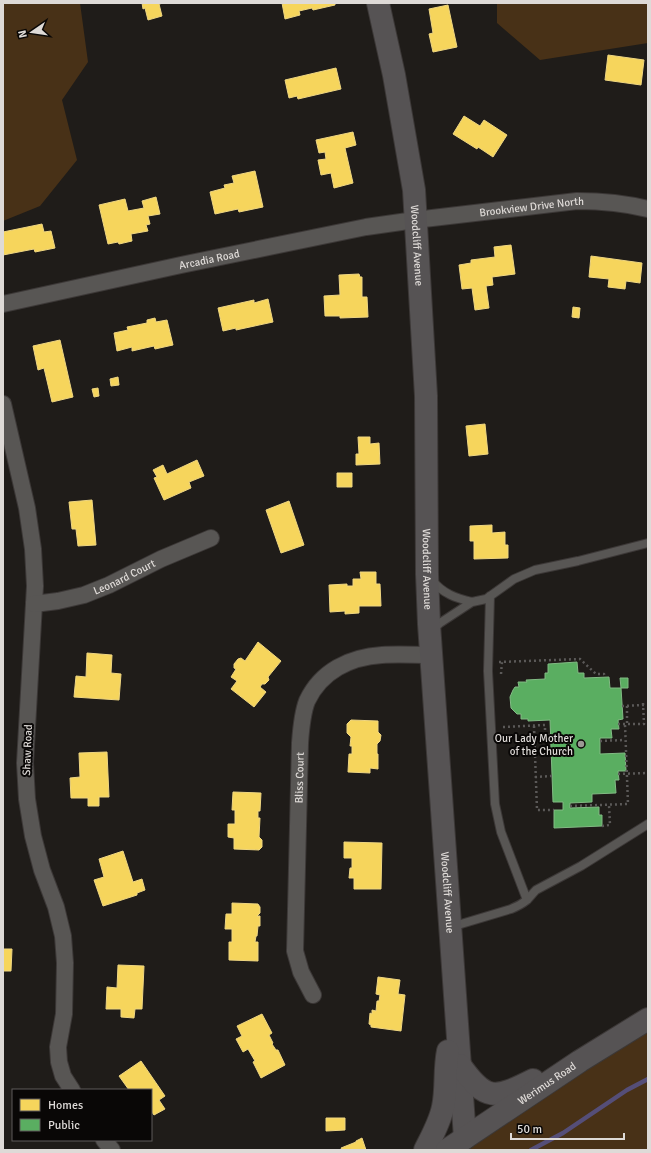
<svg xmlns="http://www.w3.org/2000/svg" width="651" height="1153" font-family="Signika,sans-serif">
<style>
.green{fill:#483117}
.homes{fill:#f6d55c;stroke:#efd681}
.public{fill:#5aae61;stroke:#82bb84}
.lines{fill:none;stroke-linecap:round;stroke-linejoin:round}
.stream{stroke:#554e78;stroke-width:4.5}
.lane-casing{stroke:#3c3837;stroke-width:10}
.street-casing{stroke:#3c3837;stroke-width:18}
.secondary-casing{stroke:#3c3837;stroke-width:24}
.path{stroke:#5b5958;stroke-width:2.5;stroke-dasharray:2 3;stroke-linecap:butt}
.lane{stroke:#585654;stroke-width:8}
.street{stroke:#585654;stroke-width:16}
.secondary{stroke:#565354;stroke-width:22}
.poi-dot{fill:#9b9894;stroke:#090706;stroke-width:1.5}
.labels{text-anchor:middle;stroke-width:4;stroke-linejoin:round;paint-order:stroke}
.street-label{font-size:11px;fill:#dedad7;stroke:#090706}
.poi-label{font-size:11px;fill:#dedad7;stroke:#090706;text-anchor:end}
</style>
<rect width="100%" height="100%" fill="#1f1c19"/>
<path class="green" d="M3 3H80L88 62 62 100 77 160 40 206 3 221Z
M497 3H648V43L540 60 497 23Z
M648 1019V1150H447Z"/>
<path class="homes" d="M142 3H164L159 4 162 16 148 20 145 8 143 9Z
M282 3H335V5L313 10 312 8 299 11 300 15 285 19Z
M448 5 457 47 433 52 429 34 433 33 429 9Z
M608 55 644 60 641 85 605 80Z
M336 68 341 89 298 99 297 96 289 98 285 80Z
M464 116 480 126 484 120 507 135 493 157 478 147 477 149 453 134Z
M353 132 356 145 345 148 353 183 334 188 331 173 321 175 318 160 326 159 325 152 319 153 316 140Z
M255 171 263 207 239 212 238 209 215 214 210 192 225 188 224 185 234 183 232 176Z
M156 197 160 214 148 216 150 224 146 225 148 231 131 234 132 241 119 244 118 242 108 244 99 205 125 199 128 211 144 208 142 201Z
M42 224 44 232 51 231 55 248 35 252 34 249 3 255V232Z
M511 245 515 274 492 277 493 285 486 286 489 308 475 310 472 288 462 289 459 265 471 263V260L495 257 494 247Z
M591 256 642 263 640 283 626 281 625 289 608 287 609 279 589 277Z
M359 274 360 277H362V297H367L368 317 340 318V316H325L324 296 340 295 339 275Z
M268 299 273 322 236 330V328L223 331 218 308 254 300V303Z
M573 307 580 308 579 318 572 317Z
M155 318 156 322 167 320 173 345 155 349 154 346 132 351V347L117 351 114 333 128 330 127 327 147 323V320Z
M60 340 73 397 52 402 44 368 38 370 33 346Z
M118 377 119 385 111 386 110 379Z
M98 388 99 396 94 397 92 389Z
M485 424 488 454 469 456 466 426Z
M358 437H370V444L379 443 380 464 356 465V454H359Z
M197 460 204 476 189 482 191 488 164 500 154 478 157 477 153 470 163 465 167 474Z
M337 473H352V487H337Z
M92 500 96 545 78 546 76 529H72L69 502Z
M289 501 304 545 281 553 266 510Z
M492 525V533L505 532V545H508V558L474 559V541H470V526Z
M360 572H376V584H380L381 606H359V613L345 614V611L330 612 329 585 347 584V586H353V579H361Z
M258 642 281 661 268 677 269 680 265 684H262L260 687 266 692 254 707 231 689 237 681 231 677 236 669 234 668V664L238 659 241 658 245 661Z
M87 653 112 655 111 673 121 674 119 700 74 697 76 676 86 677Z
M351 720 378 721V732L381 735 380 741 377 744V754H378V769L370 768V773L348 772 349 754H352V746H350L351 737 347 733V724Z
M107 752 109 797H99V806H88V798H71L70 778 80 777 79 753Z
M233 792 261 793 260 811H258V818H260L259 837 262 840V847L259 850 234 849V838L228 837V824H235V810H232Z
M344 842 382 843 381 889H354V878H349L350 868H352V858H344Z
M123 851 133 882 142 879 145 890 137 893V895L103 906 94 880 104 877 99 859Z
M232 903 258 904 260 907V913L257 916H260V926H258L257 936H256L255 942H258V961L229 960V942H232V929H225L226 914H232Z
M3 949H12L11 971H3Z
M118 965 144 966 142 1009H135L134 1018 121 1017V1009H106L107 987 117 988Z
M378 977 400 980 398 994 405 995 401 1031 371 1027V1025L369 1024 370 1013 372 1014V1010L376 1011 377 1001H379L380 995 376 994Z
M262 1014 272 1033 269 1035 273 1043 272 1044 276 1050H278L285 1065 261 1078 253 1062 255 1061 248 1049 243 1052 236 1039 242 1036 237 1026Z
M141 1061 165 1096 159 1100 165 1109 154 1115 151 1111V1090H129L119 1076Z
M326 1118H345V1130L326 1131Z
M362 1138 366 1150H342L341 1148 356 1142V1141Z"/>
<path class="public" d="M577 662 578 673H584V678L609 677 610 688H621L620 678H628V688H621L623 719 618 720 619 729H611L612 738H600V754L625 753 626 771H618L619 780H615L616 793 592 794V802L570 803V808L599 807V815H602V826L554 828V810H563V802H553L550 720 528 721V719H521V714H517L511 708 510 697 513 690 515 687H519L518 682H527L526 680 545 679V673H548V664Z"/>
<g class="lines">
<path class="stream" d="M531 1150 563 1133 627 1090 648 1079"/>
<defs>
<path id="lane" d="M432 580C443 594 456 598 472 602
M490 596 488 671 495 804 501 832 527 900
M433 629 440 623 472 602 486 599 514 579 535 570 578 561 648 543
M451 927 511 909C516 907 522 904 527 900 530 897 533 893 536 890L581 866 648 824"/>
<g id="street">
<path id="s1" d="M3 304 181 265 366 227 415 220 577 201C601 201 624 203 648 209"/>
<path d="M3 404 27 508 33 549 35 586 25 763 27 799 33 836 42 870 56 907 63 936 65 963 64 1014 58 1047 59 1062 63 1076 72 1090"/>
<path id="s2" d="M34 604 58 601 84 595 109 585 161 559 211 538"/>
<path id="s3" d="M313 995 301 972 295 951 300 743C301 729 302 714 307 701 321 671 350 657 382 655 398 654 415 655 431 655"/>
<path d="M104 1140 112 1150"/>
</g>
<g id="secondary">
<path id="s4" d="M378 3 394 75 414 190 426 396 427 574 429 624 465 1138"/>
<path d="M460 1065C486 1102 495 1099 533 1080"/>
<path d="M425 1150C432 1136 440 1122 443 1107 447 1089 444 1070 448 1051"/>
<path id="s5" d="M447 1150 580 1061 648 1019"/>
</g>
</defs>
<use href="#lane" class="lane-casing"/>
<use href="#street" class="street-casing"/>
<use href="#secondary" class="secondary-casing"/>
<path class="path" d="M499 662 580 659 596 674H604L605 677
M501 674 502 662
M622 706 644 705
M627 706V724
M618 724H644L643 703
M534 726 537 810H554
M503 727 545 725V735H550
M600 741 625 740
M618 774 648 773
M535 777 552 776
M570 806 628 804 625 724
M602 826 610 825 609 805"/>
<use href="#lane" class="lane"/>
<use href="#street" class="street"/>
<use href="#secondary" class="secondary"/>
</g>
<circle class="poi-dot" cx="581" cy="744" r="4"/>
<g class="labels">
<g class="street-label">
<text dy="4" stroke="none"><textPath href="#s1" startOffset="538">Brookview Drive North</textPath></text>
<text dy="4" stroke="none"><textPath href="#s4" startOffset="246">Woodcliff Avenue</textPath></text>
<text dy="4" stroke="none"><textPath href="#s1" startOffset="211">Arcadia Road</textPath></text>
<text dy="4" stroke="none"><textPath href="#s4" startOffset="570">Woodcliff Avenue</textPath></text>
<text dy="4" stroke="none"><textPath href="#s2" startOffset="95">Leonard Court</textPath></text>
<text transform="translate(27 750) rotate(-88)" y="4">Shaw Road</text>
<text dy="4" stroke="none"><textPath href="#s3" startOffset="221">Bliss Court</textPath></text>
<text dy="4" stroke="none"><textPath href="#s4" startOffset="894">Woodcliff Avenue</textPath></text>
<text dy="4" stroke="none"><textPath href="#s5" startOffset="120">Werimus Road</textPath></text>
</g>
<g class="poi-label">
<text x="573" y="742">Our Lady Mother<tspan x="573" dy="13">of the Church</tspan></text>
</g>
</g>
<rect width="651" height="1153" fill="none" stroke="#dedad7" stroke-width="8"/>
<rect x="12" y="1089" width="140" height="52" fill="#090706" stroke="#5e5b5a"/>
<rect x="20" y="1099" width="20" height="12" fill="#f6d55c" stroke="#5e5b5a"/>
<text x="48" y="1109" font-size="12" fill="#dedad7">Homes</text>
<rect x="20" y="1119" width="20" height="12" fill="#5aae61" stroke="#5e5b5a"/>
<text x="48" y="1129" font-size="12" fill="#dedad7">Public</text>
<g transform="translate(32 32) rotate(257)" stroke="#090706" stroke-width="3" paint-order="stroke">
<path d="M0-3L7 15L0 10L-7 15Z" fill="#dedad7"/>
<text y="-6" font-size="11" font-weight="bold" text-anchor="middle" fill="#dedad7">N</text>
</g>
<path d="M511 1133v6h113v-6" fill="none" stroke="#dedad7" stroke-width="2"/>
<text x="517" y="1133" font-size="12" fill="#dedad7" stroke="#090706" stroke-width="3" paint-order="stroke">50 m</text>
</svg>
